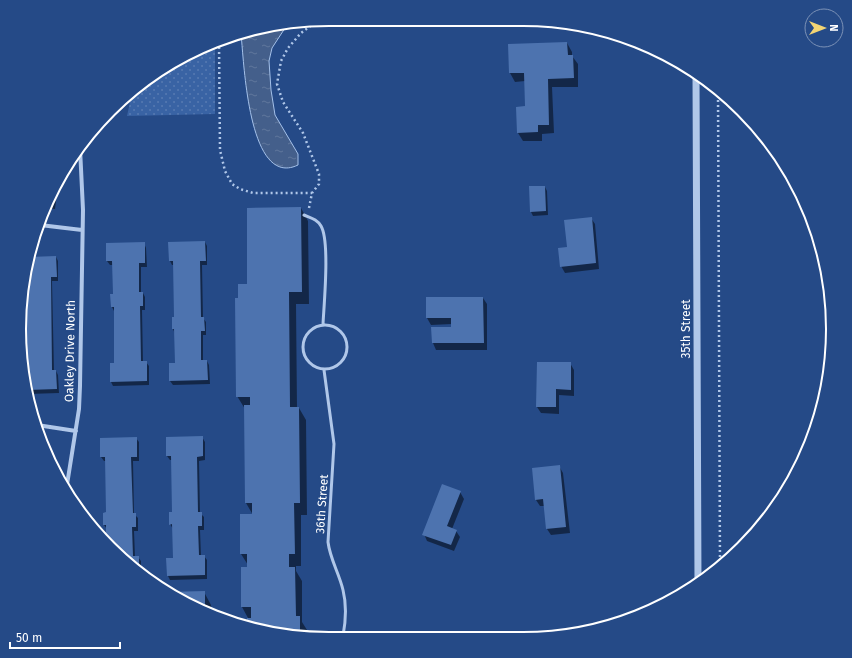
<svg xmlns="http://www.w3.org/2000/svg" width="852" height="658" font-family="'Fira Sans',sans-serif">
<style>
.grass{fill:url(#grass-dots)}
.water{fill:url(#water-ripples);stroke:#a4c1ea}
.shadow{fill:#0007}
.building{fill:#4d73af}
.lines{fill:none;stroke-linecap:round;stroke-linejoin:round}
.path{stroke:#b0c7e9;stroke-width:2.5;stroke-dasharray:2 3;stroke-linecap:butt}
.service{stroke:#b0c7e9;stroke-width:3}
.minor{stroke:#b0c7e9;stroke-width:4}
.tertiary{stroke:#b0c7e9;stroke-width:7}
.labels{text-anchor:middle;stroke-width:3;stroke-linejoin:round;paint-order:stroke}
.street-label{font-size:12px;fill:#fff;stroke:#254a87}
.rim{fill:none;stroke:#fff;stroke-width:2}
</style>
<defs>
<pattern id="grass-dots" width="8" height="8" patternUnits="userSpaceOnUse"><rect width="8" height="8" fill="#3963a4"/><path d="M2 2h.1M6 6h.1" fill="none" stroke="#577ab2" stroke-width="1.8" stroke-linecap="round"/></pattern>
<pattern id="water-ripples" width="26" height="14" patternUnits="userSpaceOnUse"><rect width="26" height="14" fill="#445f8b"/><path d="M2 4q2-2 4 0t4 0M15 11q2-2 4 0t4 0" fill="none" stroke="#60779c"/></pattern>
</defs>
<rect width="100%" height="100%" fill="#254a87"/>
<path class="grass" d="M215 44V114L127 116 132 93 174 61Z"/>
<path class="water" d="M287 25 272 48 269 61 271 90 275 115 298 154V165C248 189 244 61 241 34L249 30Z"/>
<path class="shadow" d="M567 43 572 52V56L578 64V87H552L554 133 542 134V141H523L518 133 526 107 525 81 515 82 510 73Z
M123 100 121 106 116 105Z
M59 177 55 209 46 208Z
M545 187 547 191 548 215 533 216 531 212Z
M301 208 308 221 309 304H296L297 408H299L306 420 307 515H301V566H296V571L302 581V622L307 630V636H288L248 626V618L242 607 248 565 241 554V515H253L246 503 245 409 237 396 239 299Z
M591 218 595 224 599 269 565 273 561 266 568 248Z
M205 242 207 246V265H202L203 318 206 322V335H203V361H207L209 365 210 384 173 385 170 381 176 364 175 334 173 329V318H175L174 265H172L170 261Z
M144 243 146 248 147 267H141V293H143L145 297V310H142L143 362H146L149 366V385L113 386 111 382 115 364 114 311 112 307 114 295 113 265H110L107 261Z
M56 257 58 261V281H52L54 371H56L58 375 59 393 28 394 25 372H27L25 283 28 258Z
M483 298 487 304V350H436L433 343 432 328H452V324L431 325 427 318Z
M570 363 574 370V396L559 395V414L541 413 537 407Z
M202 437 205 442V460L199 461 200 513 204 517V530H200L201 556H204L207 560V579L170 580 168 576 174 559 173 529 170 524 173 513 172 460H170L167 456Z
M136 438 139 442V461H133L134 514 138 518V531H134L135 557H138L141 561V574L107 545V529L104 525 107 513 106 461H104L101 457Z
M559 466 563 473 570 533 551 535 547 529 545 506H540L536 500Z
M460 492 464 499 452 529 456 531 460 537 454 551 427 541 424 534Z
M204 592 211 605 212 616 168 593Z"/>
<path class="building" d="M567 42 568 55H573L574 78 548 79 549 125H538V132L517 133 516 107 525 106 524 73H509L508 44Z
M529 186H545L546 211 530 212Z
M301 207 302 292H289L290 407H299L300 503H294L295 554H289V567H295L296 616H300V636H288L247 625V618H251V607H241V567H247V554H240V514H252V503H245L244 405H250V397H236L235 298H238V284H247V208Z
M592 217 596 263 560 267 558 248 567 247 564 220Z
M205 241 206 261H200L201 317H204L205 331H201V360H207L208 380 169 381V363H175L174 329H172V317H174L173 261H169L168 242Z
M145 242V263H139V292H143V306H140L141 361H147V381L110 382V363H114V307H111L110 294H113L112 261H106V243Z
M56 256 57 277H51L52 370H56L57 389 27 390 25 371H26L24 289 29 257Z
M426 297H483L484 343H432L431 327H451V318H426Z
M537 362H571V390L556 389V407H536Z
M203 436V456L197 457 198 512H202V526H198L199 555H205V575L167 576 166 558H173L172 524 169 525V512H172L171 456H166V437Z
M137 437V457H131L133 513H136V527H132L133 556H139V572L110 548 106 544V525H103V513L106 512 105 457H100V438Z
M560 465 566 527 546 529 543 499 535 500 532 468Z
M442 484 461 491 447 526 457 530 451 545 422 535Z
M205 591V611H203L167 592Z"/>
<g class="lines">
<path class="path" d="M219 42 220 150 225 171 232 184 240 189 253 193H312
M718 90 720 566
M309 208 312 193 319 184V174L303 133 283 102 277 84 281 61 288 48 301 33 317 21"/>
<path class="service" d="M304 215C311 218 317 219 321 226 330 241 324 304 323 324
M303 347a22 22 0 1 1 44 0a22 22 0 1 1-44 0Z
M324 370 334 444 328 542C330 559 339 573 343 590 347 606 346 620 343 636"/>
<path class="minor" d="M40 225 82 230
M37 425 76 431
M66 491 79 409 80 386 83 210 80 148"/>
<path class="tertiary" d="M696 75 698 584"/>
</g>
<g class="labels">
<g class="street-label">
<text transform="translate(686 329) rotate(-90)" y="4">35th Street</text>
<text transform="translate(70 351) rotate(-89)" y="4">Oakley Drive North</text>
<text transform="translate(322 504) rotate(-86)" y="4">36th Street</text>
</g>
</g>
<path d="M0 0H852V658H0ZM329 26H523A303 303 0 0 1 826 329V329A303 303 0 0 1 523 632H329A303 303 0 0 1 26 329V329A303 303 0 0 1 329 26Z" fill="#254a87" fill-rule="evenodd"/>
<path class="rim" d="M329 26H523A303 303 0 0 1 826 329V329A303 303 0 0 1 523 632H329A303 303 0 0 1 26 329V329A303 303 0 0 1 329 26Z"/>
<g transform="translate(824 28) rotate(90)"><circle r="19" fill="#254a87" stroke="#7c92b7"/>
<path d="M0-3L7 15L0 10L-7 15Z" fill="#f3d574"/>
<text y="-6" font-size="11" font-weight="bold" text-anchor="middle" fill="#ffffff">N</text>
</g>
<path d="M10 642v6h110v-6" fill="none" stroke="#ffffff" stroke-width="2"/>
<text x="16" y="642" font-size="12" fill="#ffffff" stroke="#254a87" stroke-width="3" paint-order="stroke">50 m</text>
</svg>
